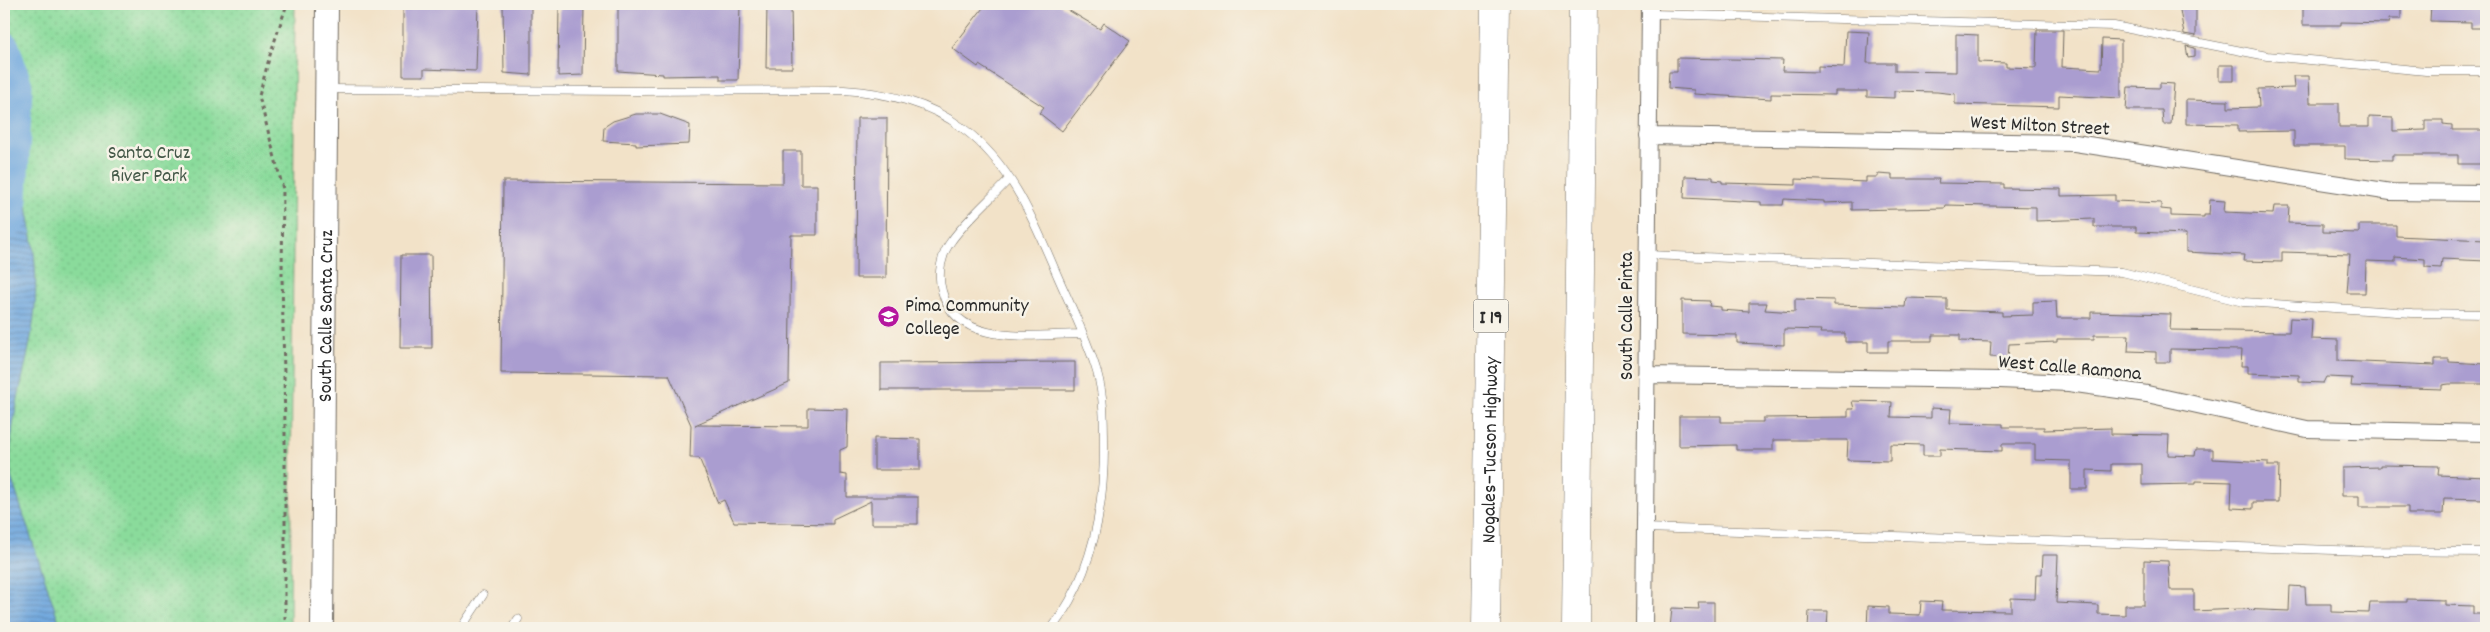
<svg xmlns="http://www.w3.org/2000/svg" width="2490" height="632" font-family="Dekko,sans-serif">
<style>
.park{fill:url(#park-dots);stroke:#5a8363}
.water{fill:url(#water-rules);stroke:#4e6984}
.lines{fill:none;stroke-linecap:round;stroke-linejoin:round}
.river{stroke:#70a7de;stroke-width:31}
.building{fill:#aa9dd0}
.lane-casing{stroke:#716b62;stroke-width:9}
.street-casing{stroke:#716b62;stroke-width:18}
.secondary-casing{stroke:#716b62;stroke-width:24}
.highway-casing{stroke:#716b62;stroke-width:29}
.path{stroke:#716b62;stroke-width:3;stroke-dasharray:4 4;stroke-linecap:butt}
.lane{stroke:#fff;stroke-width:8}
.street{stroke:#fff;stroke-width:16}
.secondary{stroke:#fff;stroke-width:22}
.highway{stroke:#fff;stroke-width:28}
.labels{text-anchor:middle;stroke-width:5;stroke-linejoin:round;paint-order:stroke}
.shield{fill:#f7f3e8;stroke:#686764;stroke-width:1}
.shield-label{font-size:19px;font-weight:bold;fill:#2b2b2b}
.street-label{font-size:20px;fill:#2b2b2b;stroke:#f7f3e8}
.park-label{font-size:20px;fill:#435747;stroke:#f7f3e8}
.poi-label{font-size:20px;fill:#2b2b2b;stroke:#f7f3e8;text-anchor:start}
</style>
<defs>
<pattern id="park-dots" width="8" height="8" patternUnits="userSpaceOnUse" patternTransform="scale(1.25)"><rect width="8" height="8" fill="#8adb9b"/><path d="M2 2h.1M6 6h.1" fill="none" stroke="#77bc86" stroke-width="1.8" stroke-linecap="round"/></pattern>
<pattern id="water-rules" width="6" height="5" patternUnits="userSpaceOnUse" patternTransform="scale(1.25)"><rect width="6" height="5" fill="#70a7de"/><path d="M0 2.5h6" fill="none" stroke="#5c88b4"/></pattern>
</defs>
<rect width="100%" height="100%" fill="#f7f3e8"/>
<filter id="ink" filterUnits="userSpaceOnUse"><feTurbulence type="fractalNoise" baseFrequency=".02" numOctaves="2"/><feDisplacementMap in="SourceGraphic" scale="10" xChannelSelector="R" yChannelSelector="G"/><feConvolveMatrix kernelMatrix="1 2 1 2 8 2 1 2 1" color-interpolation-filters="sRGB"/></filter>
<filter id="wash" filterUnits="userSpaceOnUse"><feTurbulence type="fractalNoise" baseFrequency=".0096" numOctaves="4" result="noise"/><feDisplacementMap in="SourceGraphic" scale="20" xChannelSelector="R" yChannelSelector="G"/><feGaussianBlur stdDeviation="1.12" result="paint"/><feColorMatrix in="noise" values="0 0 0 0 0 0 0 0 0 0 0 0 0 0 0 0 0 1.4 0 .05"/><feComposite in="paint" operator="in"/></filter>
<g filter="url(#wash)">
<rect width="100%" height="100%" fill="#f2e2c8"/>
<path class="park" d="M4 4H295L290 628H4Z"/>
<path class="water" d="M4 110C20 176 42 247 34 316 28 370 6 423 11 477L61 628H4Z"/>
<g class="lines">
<path class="river" d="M4 47 17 86 11 221 4 225"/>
</g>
<g id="blocks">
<path class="building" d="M403 4H478L476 71 424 69V76H403Z
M503 4H531V75L504 73Z
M559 4H584L583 75 558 76Z
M618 4H740L738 80H720V75L663 76V74L618 71Z
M767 4H791L792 68H766Z
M986 4H1058L1100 29 1104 23 1130 41 1062 131 1039 113 1044 107 979 65 978 67 952 48Z
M2179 4H2196V36L2184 34Z
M2303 4H2401V19H2388L2389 23 2341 22V25H2303Z
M2431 4H2486V28H2471V22L2430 21Z
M2037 30H2063L2062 67 2101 69 2102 39 2121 40V98L2059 95V107L1955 104V94L1937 92 1894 91V98L1867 97V91H1835V95L1771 94V99L1694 94V90L1668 88 1669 72H1677V58L1783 60 1782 71 1818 72V66L1844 67 1846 31 1869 32 1867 63H1895V71L1956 72V34L1978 35V62L2006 63V67L2036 68Z
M2186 46 2195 48V57L2188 58Z
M2219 65H2234V81H2219Z
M2293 76H2309L2310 103H2339V127H2369V117L2393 118V131L2425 130V120H2443V124L2452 125V130H2486V164H2458V155H2392V160L2345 159V146H2294V131L2238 132V125L2186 124V100L2228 101V108L2259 107 2258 89 2294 88Z
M2160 83 2174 84 2171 124H2163L2162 110H2126L2128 87 2160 88Z
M636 114H660L690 125 689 144 636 146V143L603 141 604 127 613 121Z
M857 118H887L886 278H856Z
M783 151H801V185H817V235H791L789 383 695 425 808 426V408L848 409 847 447 840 450V474L847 475V497H918V524H871V501L833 519V524L734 522 724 500 718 503 699 458H690L691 425 669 375 501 373 503 181 783 183Z
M1878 174 1892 175V179H1939L1938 183 2004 184V188L2061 189V196L2115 195V201L2161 203V209L2171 210V216L2204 217V215H2209L2210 200 2225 201 2224 212 2273 214 2274 206H2289L2288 223 2323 224V232L2359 233V225H2396V236L2486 240V261L2442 259 2441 268 2425 267V259L2395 257V262L2366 261 2365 293H2347L2350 254 2282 252V262L2243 261 2244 255 2186 252V234L2136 232V227H2094V219L2036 221V207L1946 205 1945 208 1852 210V202L1824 203V201L1784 199 1783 205H1761V202L1684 198 1685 176 1713 177V180L1722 181V183L1796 185V179L1866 182V177H1878Z
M401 255H431L432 348H400Z
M1906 298 1947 299V310L2002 312V316L2033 315V302L2056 301 2057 318H2091V312L2171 314 2170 330 2289 332 2290 318 2312 319 2311 339 2338 340V361L2435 365V359H2449V362L2486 364V384H2449L2442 385V389L2351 386 2352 378 2326 377 2323 383 2299 382V375L2248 373V366H2241L2242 350 2170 349V362H2156V352L2128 351 2129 335H2094V339H2057V342L2009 344 2008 358 1990 357 1991 342 1960 341V335H1932V341H1888V352H1868V342H1845V333H1820L1821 330 1784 329V345L1737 343V335L1682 334V300L1710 301 1709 306 1721 307V310L1749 312V303H1767L1765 310 1795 312V299L1834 300V305L1905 307Z
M1075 362V390H881V363Z
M1852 401 1892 402 1891 417 1931 418V408L1951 409 1950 423 2003 424V427H2044V430L2111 428V434L2169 435 2168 455 2195 456 2196 449H2213V459L2268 462V466H2279L2278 502H2253V509L2231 508 2232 482 2196 481V484L2142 485V464H2111V471L2087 470V489H2071V461L2035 460V444H2002V451L1940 449V456H1923V445L1890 444V461L1847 460 1848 440H1773V450H1736V445L1679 446V416H1721V422H1763V418L1848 417V409H1854Z
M874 438 920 439V470H874Z
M2380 465 2439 466 2438 475 2486 477V499L2444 498 2443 514H2408V507H2359V496H2342V468L2380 467Z
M2043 555H2058L2056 603 2098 605V614L2125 615V605H2144V560L2168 561 2170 590H2194V611L2239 609 2289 611 2290 586 2305 587 2306 604H2331V612L2369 613 2370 602H2407V599L2445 600V605L2473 606V614H2486V628H1867L1868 606 1889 607V614L1920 615 1921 601 1942 602 1941 610 2011 611V598L2035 599 2036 574H2042Z
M1698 602H1714V628H1670L1672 608 1699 609Z
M1809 611H1828L1827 628H1808Z"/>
</g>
</g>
<g filter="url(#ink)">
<use href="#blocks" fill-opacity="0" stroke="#716b62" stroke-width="1"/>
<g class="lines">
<defs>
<path id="lane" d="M1650 14 2114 26 2267 56 2426 71H2486
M327 89 638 91 844 90C888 93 929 102 964 129 1009 163 1031 214 1052 263 1067 299 1086 335 1097 372 1104 396 1104 421 1104 447 1104 511 1092 576 1052 628
M1009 179C991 199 968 218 952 240 941 254 937 274 942 291 957 349 1036 334 1082 334
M1646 255 2122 272 2243 302 2412 313 2486 314
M1644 528 2364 551 2486 552
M461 628 483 595
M512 628 518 619"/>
<path id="street" d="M1648 136 2075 143 2391 192 2486 193
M1646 375 2000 380 2069 383 2147 394 2307 429 2486 433
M1644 628 1650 4"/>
<g id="secondary">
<path id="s1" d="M322 628 327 4"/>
</g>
<g id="highway">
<path id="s2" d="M1486 628 1495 4"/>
<path d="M1576 628 1583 4"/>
</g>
</defs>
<use href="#lane" class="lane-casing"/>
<use href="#street" class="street-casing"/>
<use href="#secondary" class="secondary-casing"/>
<use href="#highway" class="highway-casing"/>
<path class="path" d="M285 628V426L282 276 283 189 259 96 270 55 287 4"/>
<use href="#lane" class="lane"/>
<use href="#street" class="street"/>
<use href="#secondary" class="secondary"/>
<use href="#highway" class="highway"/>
</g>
</g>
<defs>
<symbol id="university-disc" viewBox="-11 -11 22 22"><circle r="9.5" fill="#b5179e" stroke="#f7f3e8"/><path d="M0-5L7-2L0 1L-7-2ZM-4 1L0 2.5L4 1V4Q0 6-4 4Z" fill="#fff"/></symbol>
</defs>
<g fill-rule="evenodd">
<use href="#university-disc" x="876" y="304" width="25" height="25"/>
</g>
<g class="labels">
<rect class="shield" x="1473.5" y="299.5" width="35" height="33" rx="4"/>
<g class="shield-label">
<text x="1491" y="323">I 19</text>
</g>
<g class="street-label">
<text transform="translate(2040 124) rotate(3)" y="7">West Milton Street</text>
<text dy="7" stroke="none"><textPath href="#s1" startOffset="312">South Calle Santa Cruz</textPath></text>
<text transform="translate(1625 316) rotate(-90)" y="7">South Calle Pinta</text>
<text transform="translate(2070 366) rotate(5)" y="7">West Calle Ramona</text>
<text dy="7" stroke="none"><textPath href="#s2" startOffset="178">Nogales–Tucson Highway</textPath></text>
</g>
<g class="park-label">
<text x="149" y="158">Santa Cruz<tspan x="149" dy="23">River Park</tspan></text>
</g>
<g class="poi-label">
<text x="905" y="311">Pima Community<tspan x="905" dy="23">College</tspan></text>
</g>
</g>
<rect width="2490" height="632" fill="none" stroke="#f7f3e8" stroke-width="20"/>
</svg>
